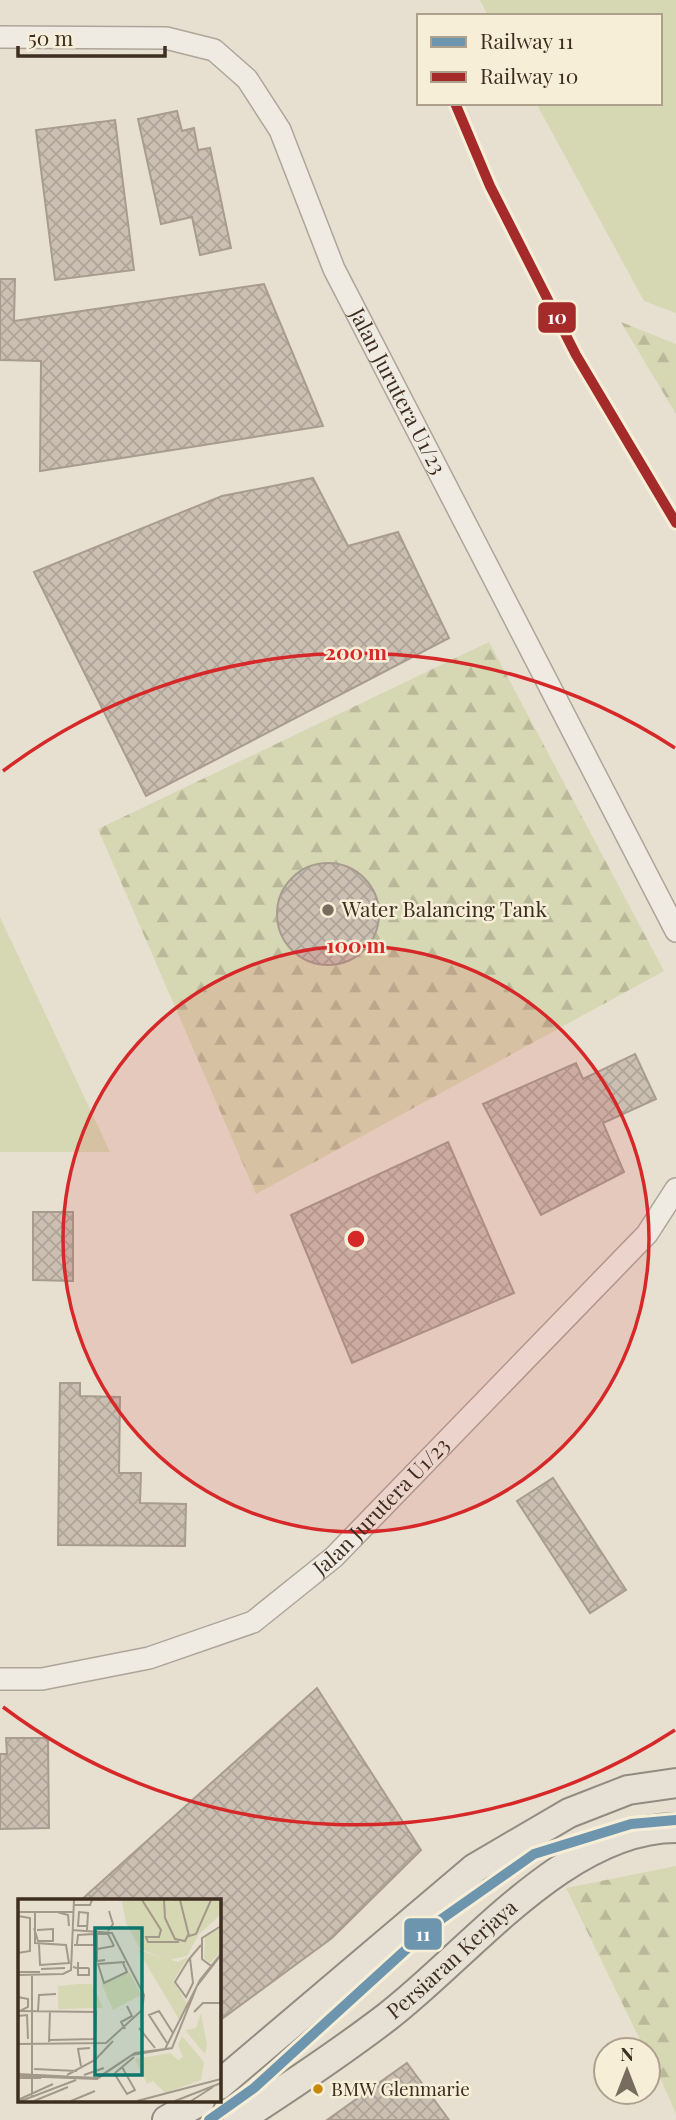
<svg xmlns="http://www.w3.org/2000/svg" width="676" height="2120" font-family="'Playfair Display',serif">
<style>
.grass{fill:#d6d7b3}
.forest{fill:url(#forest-firs);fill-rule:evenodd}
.building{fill:url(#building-cross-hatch);stroke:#a89c90;stroke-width:2}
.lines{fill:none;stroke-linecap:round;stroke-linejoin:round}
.minor-casing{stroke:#ada599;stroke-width:24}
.major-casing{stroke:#928b80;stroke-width:32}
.minor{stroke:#efebe3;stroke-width:21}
.major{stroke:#e6e1d4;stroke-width:28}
.rail-1-casing{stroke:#f7eed8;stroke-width:16}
.rail-2-casing{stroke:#f7eed8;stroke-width:16}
.rail-1{stroke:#6d96ae;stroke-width:10}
.rail-2{stroke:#a52a2a;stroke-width:10}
.ring{fill:none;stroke:#d62828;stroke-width:3.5}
.poi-dot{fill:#786c5e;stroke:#f7eed8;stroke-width:2.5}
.bus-dot{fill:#c88808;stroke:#f7eed8;stroke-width:2.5}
.labels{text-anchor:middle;stroke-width:5;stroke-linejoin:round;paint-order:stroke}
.bus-label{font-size:19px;fill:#3d2e20;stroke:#f7eed8;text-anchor:start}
.street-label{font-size:21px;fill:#3d2e20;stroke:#f7eed8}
.poi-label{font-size:21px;fill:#3d2e20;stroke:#f7eed8;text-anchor:start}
.inset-road{fill:none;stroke:#a3998a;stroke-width:2}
.view{fill:#0f766e;fill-opacity:0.15;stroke:#0f766e;stroke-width:3.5}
.inset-edge{fill:none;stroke:#3d2e20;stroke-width:3.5}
.centre{fill:#d62828;stroke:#f7eed8;stroke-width:3.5}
.ring-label{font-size:21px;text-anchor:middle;font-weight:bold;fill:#d62828;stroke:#f7eed8;stroke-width:5;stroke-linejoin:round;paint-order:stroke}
.line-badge{stroke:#f7eed8;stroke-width:2.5}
.badge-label{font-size:19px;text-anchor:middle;font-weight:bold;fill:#fff}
</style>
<defs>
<pattern id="forest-firs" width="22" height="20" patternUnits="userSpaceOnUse" patternTransform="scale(1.75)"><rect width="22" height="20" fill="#d6d7b3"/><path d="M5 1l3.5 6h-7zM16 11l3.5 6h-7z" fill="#b9b99a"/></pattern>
<pattern id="building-cross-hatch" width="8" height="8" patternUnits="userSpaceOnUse" patternTransform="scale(1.75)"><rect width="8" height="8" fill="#cbbfb2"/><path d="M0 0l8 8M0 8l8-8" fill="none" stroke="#afa499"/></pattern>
</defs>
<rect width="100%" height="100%" fill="#e7e0d1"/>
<path class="grass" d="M480 0H676V313L644 301 536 103H660V16H488Z
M0 917 110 1152H0Z"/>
<path class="forest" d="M621 322 676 344V414Z
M489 642 664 971 256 1194 98 829ZM324 863C413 871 380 987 308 960 297 956 286 946 281 935 266 900 291 871 324 863Z
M676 1866V2114L648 2050H645L566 1888Z"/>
<path class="building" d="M177 111 182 131 194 128 198 150 210 148 231 248 200 255 192 217 161 224 138 119Z
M115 120 134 270 55 280 36 130Z
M0 279H15L14 321 264 284 323 426 40 471 41 361 0 360Z
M313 478 348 546 398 532 449 638 146 796 34 572 222 496Z
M277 914a51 51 0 1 1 102 0a51 51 0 1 1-102 0Z
M635 1054 656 1099 603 1123 624 1172 541 1215 483 1104 576 1063 583 1079Z
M448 1142 514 1293 352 1363 291 1215Z
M33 1212H73V1281L33 1280Z
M60 1383H80V1396L120 1397 119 1473H141L140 1503 186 1504 185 1546 58 1545Z
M553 1478 626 1590 590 1613 517 1501Z
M317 1688 421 1850 332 1938 219 2021V1901H80Z
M6 1738H48L49 1828 0 1829V1754H7Z
M407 2063 449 2120H327Z"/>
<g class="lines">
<defs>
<g id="minor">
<path id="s1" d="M0 37 166 38 214 50 247 79 280 130 334 269 676 931"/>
<path id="s2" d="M0 1679H42L149 1658 253 1622 334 1557 647 1234 676 1189"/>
</g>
<g id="major">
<path d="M219 2085 475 1868 569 1813 628 1790 676 1783"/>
<path d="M167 2120 200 2101"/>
<path id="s3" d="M238 2120C289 2087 340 2053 387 2017 469 1954 566 1828 676 1828"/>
</g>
</defs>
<use href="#minor" class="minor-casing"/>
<use href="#major" class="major-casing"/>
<use href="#minor" class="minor"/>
<use href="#major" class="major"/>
<defs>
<path id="rail-1" d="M209 2120 254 2088 433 1925 534 1854 631 1824 676 1820"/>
<path id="rail-2" d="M455 103 490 186 576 355 676 523"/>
</defs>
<use href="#rail-1" class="rail-1-casing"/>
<use href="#rail-2" class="rail-2-casing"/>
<use href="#rail-1" class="rail-1"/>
<use href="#rail-2" class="rail-2"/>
</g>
<circle cx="356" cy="1239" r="293" fill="#d62828" fill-opacity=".12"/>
<g class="ring">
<circle cx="356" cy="1239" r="293"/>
<path d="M675 1730A586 586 0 0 1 3 1707M3 771A586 586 0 0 1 675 748"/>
</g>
<circle class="poi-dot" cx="328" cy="910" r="7"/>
<circle class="bus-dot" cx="318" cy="2089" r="6"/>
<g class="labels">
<g class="bus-label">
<text x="331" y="2096">BMW Glenmarie</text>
</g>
<g class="street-label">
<text dy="7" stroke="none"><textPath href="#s1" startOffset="607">Jalan Jurutera U1/23</textPath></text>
<text dy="7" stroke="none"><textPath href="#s2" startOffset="434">Jalan Jurutera U1/23</textPath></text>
<text dy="7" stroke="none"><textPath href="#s3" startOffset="268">Persiaran Kerjaya</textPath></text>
</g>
<g class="poi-label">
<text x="342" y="917">Water Balancing Tank</text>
</g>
</g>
<g transform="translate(18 1899)">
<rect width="203" height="203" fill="#e7e0d1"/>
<path d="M104 1H203V15L181 35 169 57 151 61 122 50 108 24ZM203 29V52L192 64 186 59 187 37ZM60 85H74L85 109 40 110V87Z" fill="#d6d7b3"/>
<path d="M120 51 160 63 170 58 155 82 169 104 162 122ZM111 73 123 96 95 111 84 86ZM183 114 189 146 187 155 167 131 178 129ZM164 137 186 163 183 181 147 194 135 182 129 185 117 160 152 154 160 161 165 158 160 146Z" fill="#d6d7b3"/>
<path class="inset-road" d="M124 1 143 31 141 38H128L130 43H161M146 1 147 19 157 40 167 42 170 36M162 1 171 37 178 35 193 1M56 6H72L74 1M0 13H56M17 13V44L48 46 51 64 22 66 21 45M39 13 50 16 51 27M0 17 12 19V52L0 54M16 29 20 42H35V30L19 31M69 31 70 14 61 13 60 27H69M90 32 95 25 91 12M59 45 60 36 76 35M56 46H76V31M79 49V35H90L96 47M172 59 175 84 168 98 157 83 171 60 183 46M87 61 79 62V50L96 47M105 64 109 73 86 84 80 65 107 63M193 67 184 60V39L203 27M55 68 59 69H70L71 70V76H60V63M23 70 47 69M0 73H22M0 76 45 75 53 71 56 1M0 98 10 100V108L2 112M0 112 78 113 77 140 32 141M20 112 21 96 38 95M176 113 185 104H203M121 129 137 149M107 130 103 123 114 117 109 107M0 138V117L9 116 10 140M31 143 32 112M149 144 131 116 141 112 155 134M0 145 88 144 124 111 126 96 94 34 54 31M63 167 60 150 72 149M16 170 59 172M96 174 109 195 117 191 104 168M97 174 116 158M0 175 79 179 117 154 147 150 182 81 203 55M49 176 77 161 95 142M66 176 86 169M0 177 79 180 114 156 154 149 179 87 203 56M1 179H23M14 197V77M0 201 35 185M3 202 58 181M16 202 50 188M53 202 77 192M119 202 203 180M157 202 203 184M173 202 195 188"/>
<path class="view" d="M77 29H124V176H77Z"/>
<rect width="203" height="203" class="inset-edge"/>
</g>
<circle cx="356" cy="1239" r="10" class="centre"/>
<g class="ring-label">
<text x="356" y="660">200 m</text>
<text x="356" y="953">100 m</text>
</g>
<g class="line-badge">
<rect x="537" y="301" width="40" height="33" rx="7" fill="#a52a2a"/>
<rect x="403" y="1917" width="40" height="34" rx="7" fill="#6d96ae"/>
</g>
<g class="badge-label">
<text x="557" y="324">10</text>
<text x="423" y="1941">11</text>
</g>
<rect x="417" y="14" width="245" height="91" fill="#f7eed8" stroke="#ada18e" stroke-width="2"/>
<rect x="431" y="37" width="35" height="10" fill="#6d96ae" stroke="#ada18e" stroke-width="2"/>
<text x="480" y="49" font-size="21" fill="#3d2e20">Railway 11</text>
<rect x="431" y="72" width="35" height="10" fill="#a52a2a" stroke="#ada18e" stroke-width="2"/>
<text x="480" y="84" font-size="21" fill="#3d2e20">Railway 10</text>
<g transform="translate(627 2071)"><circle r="33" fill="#f7eed8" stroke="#ada18e" stroke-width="2"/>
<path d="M0-5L12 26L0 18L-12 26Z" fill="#786c5e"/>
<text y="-10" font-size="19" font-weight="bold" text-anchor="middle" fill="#3d2e20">N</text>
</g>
<path d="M18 46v10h147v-10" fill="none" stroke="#3d2e20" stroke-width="3.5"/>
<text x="28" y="46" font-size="21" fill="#3d2e20" stroke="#f7eed8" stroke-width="5" paint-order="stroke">50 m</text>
</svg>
